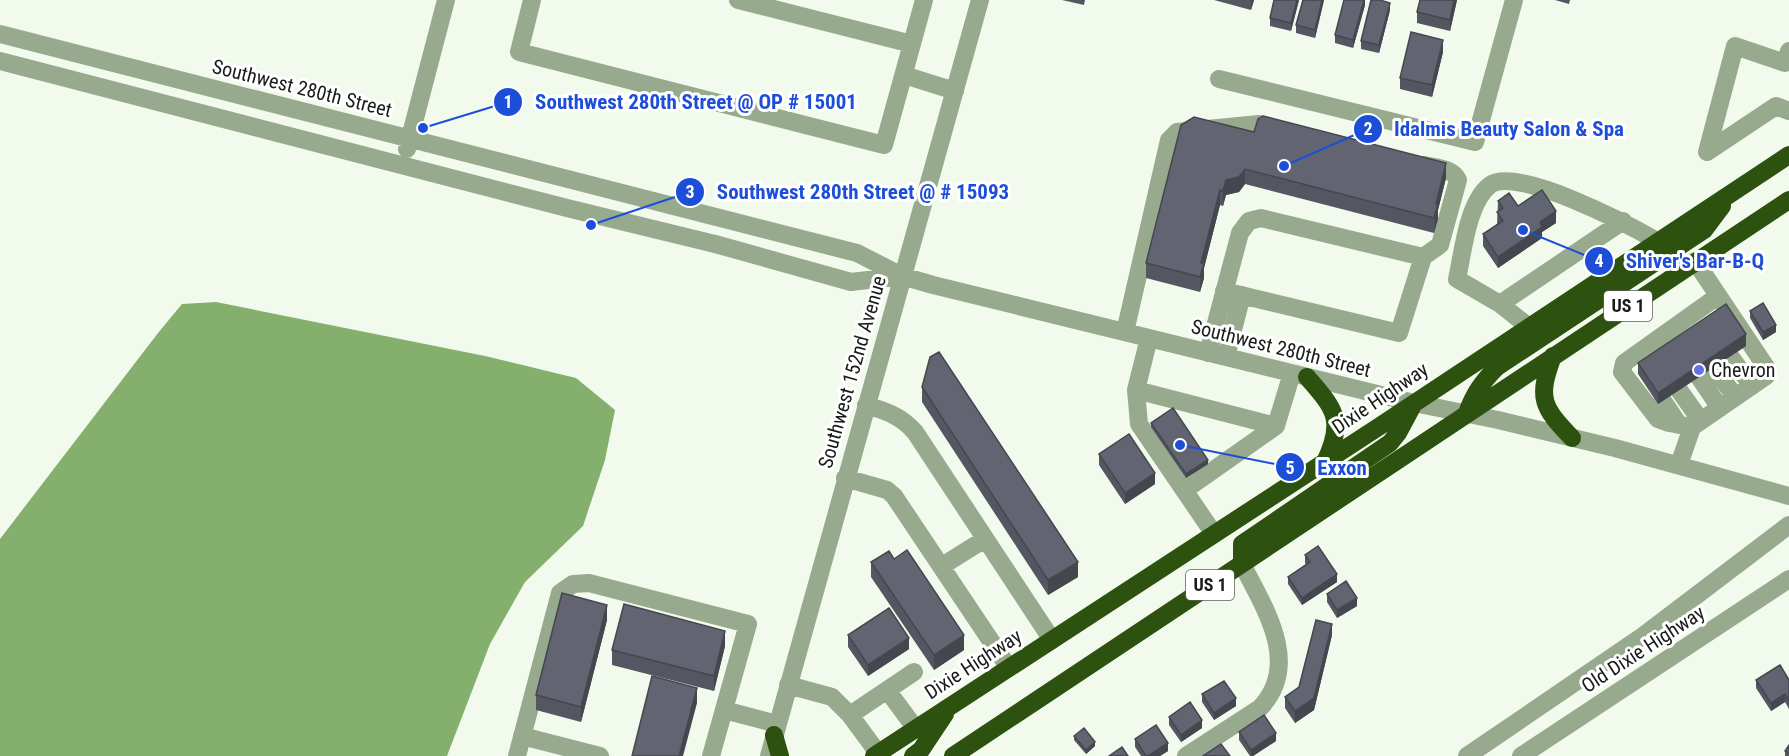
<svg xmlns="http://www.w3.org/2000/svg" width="1789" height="756" font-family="'Roboto Condensed',sans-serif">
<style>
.water{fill:#85af6d}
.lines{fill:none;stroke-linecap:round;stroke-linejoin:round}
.minor{stroke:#97aa8d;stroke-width:18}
.highway{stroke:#2d5210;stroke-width:18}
.wall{fill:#545761}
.shaded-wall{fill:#45474f}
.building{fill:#626571;stroke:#45474f;stroke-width:1.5}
.poi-dot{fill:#5f71e9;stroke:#fff;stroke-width:2}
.labels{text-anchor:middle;stroke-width:6;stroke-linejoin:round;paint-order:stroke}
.shield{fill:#fff;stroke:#5d5f5d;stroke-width:1.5}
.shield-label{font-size:18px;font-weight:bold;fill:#181b17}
.street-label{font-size:20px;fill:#181b17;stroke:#fff}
.poi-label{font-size:20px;fill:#181b17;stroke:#fff;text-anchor:start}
.leader{fill:none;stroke:#1d4ed8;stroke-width:2}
.callout-dot{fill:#1d4ed8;stroke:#fff;stroke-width:2}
.mark-label{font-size:18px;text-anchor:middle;font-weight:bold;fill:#fff}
.callout-label{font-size:21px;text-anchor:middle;font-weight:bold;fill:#1d4ed8;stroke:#fff;stroke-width:6;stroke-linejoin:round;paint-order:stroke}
</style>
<rect width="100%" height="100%" fill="#f2faed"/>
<path class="water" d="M216 302 485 356 576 378 615 410 605 460 583 526 525 582 490 644 447 756H0V539L158 333 182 304Z"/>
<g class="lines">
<path class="minor" d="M532 0 519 52 884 145 924 0
M738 0 912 44
M0 34 857 253 902 276 933 285 1414 403 1498 420 1615 448 1789 496
M1789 51 1785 63 1735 46 1707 152 1776 106 1789 111
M0 61 567 208 715 244 851 282 902 276
M904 75 955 91
M1219 79 1475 142 1514 0
M407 149 446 0
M1224 291 1399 333 1423 257 1440 245 1458 180C1453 168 1436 168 1424 165
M1500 304 1623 221
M1529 327 1500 304 1457 279C1463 253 1467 203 1490 185 1516 165 1631 226 1659 242
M1125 332 1169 140 1177 132 1259 124 1280 130
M1149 338 1136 390 1139 424 1214 534
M1208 353 1240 233 1249 221 1261 218 1423 257
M1730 356 1752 386
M1226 357 1242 295
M1713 368 1736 397
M1699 377 1720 408
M1136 390 1276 426
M1679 390 1701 421
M1663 401 1679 425
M866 405C886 411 901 416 915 432L1052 640
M1692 427 1669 423 1658 419 1622 372 1624 363 1718 296
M1679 465 1692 427 1766 376V367L1695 261
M845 478 887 490 894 496 1009 668
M1185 490 1276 426 1292 373
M942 566 985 539
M788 685 832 697 850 715 878 753
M887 690 916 729
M724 710 777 724
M850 715 914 672
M522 736 600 756
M517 756 560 593 573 584 589 583 748 624 711 756
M769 756 980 0
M1186 756 1260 708C1302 664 1264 607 1242 564
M1467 756 1643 636 1789 525
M1521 756 1789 579"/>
<path class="highway" d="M1553 356C1537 398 1542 407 1572 438
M1307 377C1335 409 1345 420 1325 462
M1467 413C1474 394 1482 382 1497 367L1704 230 1722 206
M1242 564V544L1390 443 1398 433 1413 405
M774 735 780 756
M874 756 1380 426 1789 155
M913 756 921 750 945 714
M953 756 1789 200"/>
</g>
<path class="wall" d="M1062 0H1085L1084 5Z
M1214 0H1254L1251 10Z
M1299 0 1291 31 1270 26V18Z
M1303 0H1324L1315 38 1296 33V25Z
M1365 0V5L1353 48 1335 43V35Z
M1457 0 1450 31 1417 23V12Z
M1555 0H1570L1569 4Z
M1390 10 1379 53 1361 49V41Z
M1443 52 1432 97 1400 89V78Z
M1254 132 1446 178 1438 210V219L1434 233 1245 184 1239 192 1226 195 1223 206 1220 205 1204 268V278L1200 292 1146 278V263Z
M1498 201 1518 206 1556 223 1542 232V238L1498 268 1483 246V234L1497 224Z
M1750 311 1776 332 1763 340 1750 318Z
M1746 346 1658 404 1638 374V363Z
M922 387 1078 577 1048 595 922 402Z
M1151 423 1208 464 1186 478 1151 427Z
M1099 454 1155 484 1125 504 1099 465Z
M1305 555 1337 582 1302 605 1288 584V577L1306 564 1305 563Z
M894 559 964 650 934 670 871 577V562Z
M1327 594 1357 606 1337 618 1327 602Z
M607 620 581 722 536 710V695Z
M848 635 909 649 868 676 848 647Z
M1332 635 1314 710 1295 723 1285 708V697L1299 687Z
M725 646 714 691 612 665V650Z
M1756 680H1789V709L1785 702 1771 711 1756 688Z
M1202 694 1236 706 1214 720 1202 702Z
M1169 717 1202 728 1181 742 1169 725Z
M1239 732 1276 741 1253 756H1250L1239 740Z
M1074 736 1095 746 1086 754 1074 740Z
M1135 739 1168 751 1160 756H1141L1135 747Z
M1789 745V756H1785V751Z"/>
<path class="shaded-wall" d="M1251 0H1254L1251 10Z
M1297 0H1299L1291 31V23Z
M1322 0H1324L1315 38V30Z
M1364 0H1365V5L1353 48V40Z
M1454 0H1457L1450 31V20Z
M1390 3V10L1379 53V45Z
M1443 40V52L1432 97V85Z
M1446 163V178L1438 210V219L1434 233 1436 204Z
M1245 169V184L1239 192 1226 195 1223 206V191L1226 180Z
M1220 190V205L1204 268V278L1200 292 1201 263Z
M1556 211V223L1542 232V238L1498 268V257L1540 222Z
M1776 325V332L1763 340V332Z
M1746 334V346L1658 404V393Z
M1208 460V464L1186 478V474Z
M1155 473V484L1125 504V493Z
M1078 562V577L1048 595V580Z
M1337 574V582L1302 605V598Z
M1357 598V606L1337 618V610Z
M607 605V620L581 722V707Z
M1332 624V635L1314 710 1295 723V711Z
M725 631V646L714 691V676Z
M964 635V650L934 670V655Z
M909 638V649L868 676V665Z
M697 688V703L683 756H679Z
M1785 694V702L1771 711V703Z
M1236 698V706L1214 720V713Z
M1202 720V728L1181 742V735Z
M1276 733V741L1253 756H1251V750Z
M1095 742V746L1086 754V750Z
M1168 743V751L1160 756H1148Z"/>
<path class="building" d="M1274 0H1297L1291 23 1270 18Z
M1303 0H1322L1315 30 1296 25Z
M1344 0H1364L1353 40 1335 35Z
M1371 0H1380L1390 3 1379 45 1361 41Z
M1420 0H1454L1450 20 1417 12Z
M1411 32 1443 40 1432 85 1400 78Z
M1263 116 1446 163 1436 204H1438L1434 218 1245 169 1239 177 1226 180 1223 191 1220 190 1201 263H1204L1200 277 1146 263 1181 125 1194 117 1254 132 1258 119Z
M1542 190 1556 211 1540 222 1542 227 1498 257 1483 234 1503 221 1497 212 1503 208 1498 201 1509 193 1518 206Z
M1763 303 1776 325 1763 332 1750 311Z
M1726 304 1746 334 1658 393 1638 363Z
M939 352 1078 562 1048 580 922 387 930 357Z
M1173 408 1208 460 1186 474 1151 423Z
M1129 434 1155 473 1125 493 1099 454Z
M1318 546 1337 574 1302 598 1288 577 1310 562 1305 555Z
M907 550 964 635 934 655 871 562 889 551 894 559Z
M1346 581 1357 598 1337 610 1327 594Z
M562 593 607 605 581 707 536 695Z
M624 604 725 631 714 676 612 650Z
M889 608 909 638 868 665 848 635Z
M1316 620 1332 624 1314 698 1295 711 1285 697 1299 687Z
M1780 665 1789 680V701L1785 694 1771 703 1756 680Z
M652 676 697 688 679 756H632Z
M1224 681 1236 698 1214 713 1202 694Z
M1190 702 1202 720 1181 735 1169 717Z
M1264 715 1276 733 1251 750 1239 732Z
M1156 725 1168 743 1148 756H1146L1135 739Z
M1084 728 1095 742 1086 750 1074 736Z
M1221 744 1230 756H1203Z
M1789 745V753L1785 751Z
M1122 747 1128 756H1109Z"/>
<circle class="poi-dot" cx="1699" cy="370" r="6"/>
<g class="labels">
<g class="shield">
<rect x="1604" y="291" width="48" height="30" rx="4.5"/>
<rect x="1186" y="570" width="48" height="30" rx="4.5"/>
</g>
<g class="shield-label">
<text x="1628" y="312">US 1</text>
<text x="1210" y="591">US 1</text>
</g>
<g class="street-label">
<text transform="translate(302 88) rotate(14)" y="7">Southwest 280th Street</text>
<text transform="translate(1281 348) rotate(14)" y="7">Southwest 280th Street</text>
<text transform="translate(852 372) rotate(-74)" y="7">Southwest 152nd Avenue</text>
<text transform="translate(1380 398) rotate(-34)" y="7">Dixie Highway</text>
<text transform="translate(1643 649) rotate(-33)" y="7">Old Dixie Highway</text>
<text transform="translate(973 664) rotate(-33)" y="7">Dixie Highway</text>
</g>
<g class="poi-label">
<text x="1711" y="377">Chevron</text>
</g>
</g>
<path class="leader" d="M423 128L508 102M1284 166L1368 129M591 225L690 192M1523 230L1599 261M1180 445L1290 467"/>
<g class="callout-dot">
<circle cx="423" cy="128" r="6"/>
<circle cx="1284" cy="166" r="6"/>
<circle cx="591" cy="225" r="6"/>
<circle cx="1523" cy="230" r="6"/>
<circle cx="1180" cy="445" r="6"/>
<circle cx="508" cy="102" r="15"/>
<circle cx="1368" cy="129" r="15"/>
<circle cx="690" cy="192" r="15"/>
<circle cx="1599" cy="261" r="15"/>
<circle cx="1290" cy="467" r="15"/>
</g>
<g class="mark-label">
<text x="508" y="108">1</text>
<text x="1368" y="135">2</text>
<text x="690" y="198">3</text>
<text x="1599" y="267">4</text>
<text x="1290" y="474">5</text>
</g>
<g class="callout-label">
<text x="696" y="109">Southwest 280th Street @ OP # 15001</text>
<text x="1509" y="136">Idalmis Beauty Salon &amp; Spa</text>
<text x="863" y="199">Southwest 280th Street @ # 15093</text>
<text x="1695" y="268">Shiver's Bar-B-Q</text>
<text x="1342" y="475">Exxon</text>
</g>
</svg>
